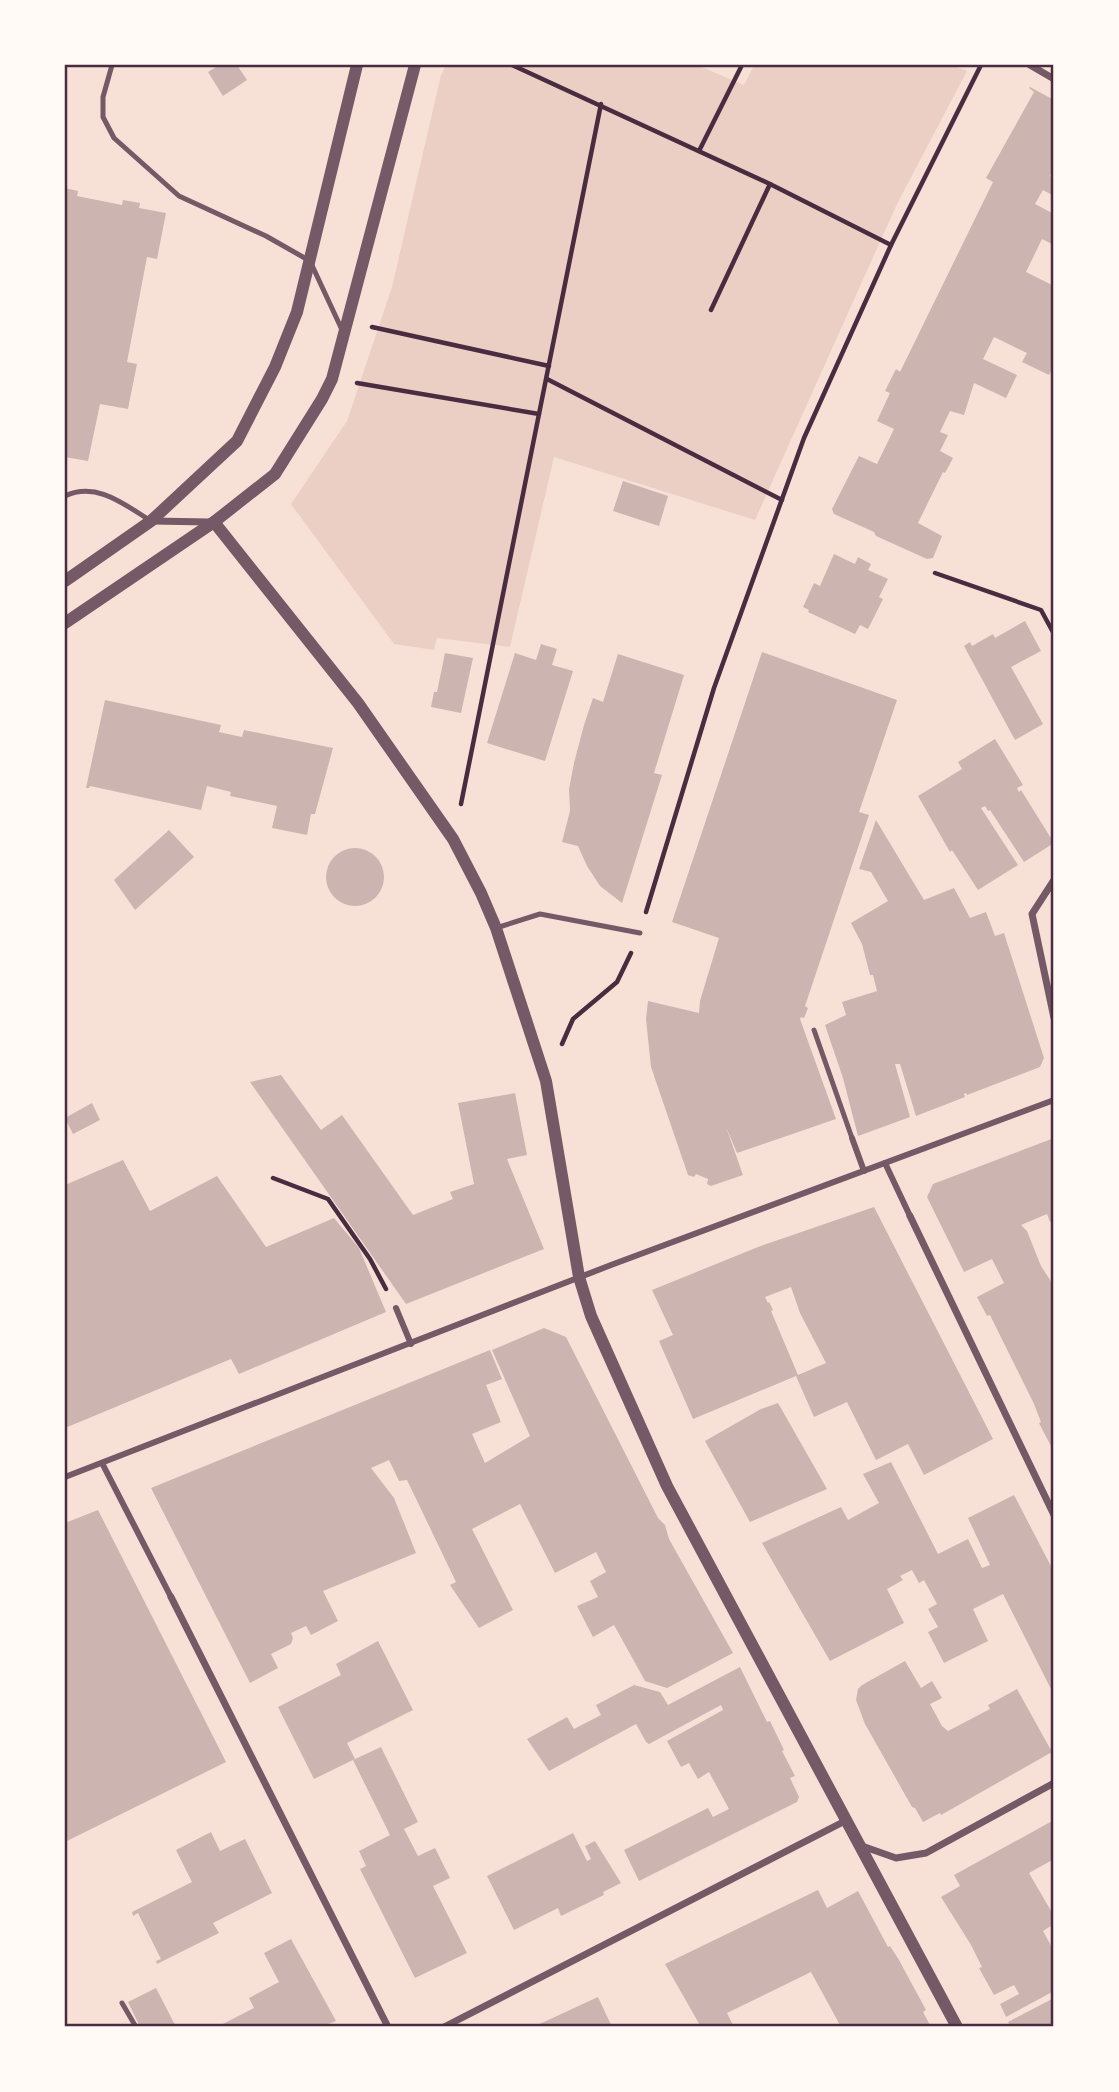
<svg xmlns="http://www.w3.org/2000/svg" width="1119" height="2092" font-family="Quicksand,sans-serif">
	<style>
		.green { fill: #ebcfc5 }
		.building { fill: #ccb4b1; fill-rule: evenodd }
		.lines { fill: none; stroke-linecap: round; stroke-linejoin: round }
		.path { stroke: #4a2c40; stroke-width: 4.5 }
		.service { stroke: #755966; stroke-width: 5 }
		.pedestrian { stroke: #755966; stroke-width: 6 }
		.minor { stroke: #755966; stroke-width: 7 }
		.tertiary { stroke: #755966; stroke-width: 12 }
		.neatline { fill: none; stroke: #4a2c40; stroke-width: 2.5 }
	</style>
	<rect width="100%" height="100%" fill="#f7e1d7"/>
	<polygon class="green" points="446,65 697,65 744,85 754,65 952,65 967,71 897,204 755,520 554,457 510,647 437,638 434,650 394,644 291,504 347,421 392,287 441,75"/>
	<g class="building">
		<polygon points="219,65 237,65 247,80 223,96 208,72"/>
		<polygon points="1030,87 1054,100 1054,169 1050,176 1054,179 1054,196 1043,190 1035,204 1054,214 1054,245 1042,239 1026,272 1054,286 1054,366 1049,375 1022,362 1027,353 994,337 983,359 1017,375 1006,398 974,383 964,415 950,411 940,432 948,435 940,451 953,458 945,473 943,472 918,523 942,536 933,558 927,559 876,536 874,532 834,514 832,509 859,456 877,464 894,429 877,421 890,393 885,391 896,369 900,372 993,182 986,178 1034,92 1029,88"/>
		<polygon points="65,188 78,191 77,196 122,205 123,200 140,203 139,208 166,213 157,259 147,257 127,362 137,364 128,409 100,404 88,461 65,457"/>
		<polygon points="623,481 668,496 659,526 613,511"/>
		<polygon points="834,554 855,564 858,557 871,564 868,570 888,579 879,597 883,599 868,629 860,625 855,634 808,612 809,610 803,607 814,583 820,586"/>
		<polygon points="1025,621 1041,651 1011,667 1043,724 1015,740 964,646 970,642 972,646 993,634 995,638"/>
		<polygon points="541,644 557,649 552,665 573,671 545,761 487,743 515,653 536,660"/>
		<polygon points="762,652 897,700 859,812 869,815 805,1006 808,1008 804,1018 801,1017 800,1019 836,1119 737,1153 726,1127 743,1175 711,1186 707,1184 708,1179 696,1174 694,1177 688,1175 651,1067 646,1019 648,1001 699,1013 700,1001 719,938 672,922"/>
		<polygon points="445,653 473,658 461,713 431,707 434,692 437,692"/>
		<polygon points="618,654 684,675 654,773 662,775 622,903 600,886 587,866 578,846 562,842 570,811 569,789 574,763 584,725 593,698 603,702"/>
		<polygon points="105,700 221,725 219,732 242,737 244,730 333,748 315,814 311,814 307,835 272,828 277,806 230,796 231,792 207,786 201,810 90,786 89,788 86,788"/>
		<polygon points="995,739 1023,785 1017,788 1019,792 1021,790 1054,843 1024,862 990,810 988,811 985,806 981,808 1018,865 978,890 952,850 950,852 918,796 962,769 958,762"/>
		<polygon points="876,820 924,900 954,888 970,918 986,912 995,936 1004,933 1044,1058 1040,1067 967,1095 966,1093 964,1094 965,1097 916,1116 900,1064 895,1064 910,1117 858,1136 843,1078 825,1025 846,1015 842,1002 877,991 873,975 870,975 862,944 851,923 888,901 871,872 859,869"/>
		<polygon points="169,830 194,857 135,910 114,880"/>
		<circle cx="355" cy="877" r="29"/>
		<polygon points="281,1075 321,1130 342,1115 413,1215 453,1199 450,1192 474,1184 458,1103 515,1093 527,1155 507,1159 544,1249 406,1304 250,1082"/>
		<polygon points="92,1103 100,1120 73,1134 65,1118"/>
		<polygon points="1054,1138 1054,1220 1050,1222 1047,1214 1021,1225 1027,1231 1041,1266 1054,1286 1054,1452 1039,1423 1041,1422 1034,1404 990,1315 987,1316 977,1297 1004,1283 992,1259 964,1272 927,1197 933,1184"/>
		<polygon points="123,1160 150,1211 217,1176 266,1247 334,1218 359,1248 386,1312 239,1374 231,1359 65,1428 65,1185"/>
		<path d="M 874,1207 L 993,1439 L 924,1475 L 908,1444 L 876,1460 L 847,1402 L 814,1417 L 796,1376 L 693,1419 L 659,1341 L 673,1335 L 652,1290 L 758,1247 ZM 791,1287 L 800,1313 L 826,1363 L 798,1375 L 771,1311 L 773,1310 L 769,1302 L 768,1303 L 765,1297 Z"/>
		<polygon points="544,1328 566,1337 658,1518 665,1525 669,1539 733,1653 667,1688 645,1681 614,1625 593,1637 577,1606 598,1597 590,1581 606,1572 596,1552 555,1573 520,1504 472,1529 513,1610 479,1628 450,1585 456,1582 407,1480 399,1481 389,1460 371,1468 394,1498 416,1553 323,1591 338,1621 311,1635 306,1626 291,1633 293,1638 291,1644 271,1654 278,1668 250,1683 151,1488 490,1350 502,1379 486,1385 501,1422 472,1434 485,1463 530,1436 492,1350"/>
		<polygon points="778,1403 827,1489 750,1522 705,1441 761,1409"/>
		<polygon points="891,1462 938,1554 968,1539 982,1568 990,1565 968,1518 1014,1495 1054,1572 1054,1695 1003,1594 973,1609 988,1641 944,1663 928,1632 938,1627 928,1609 937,1604 924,1580 919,1583 912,1570 900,1576 903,1580 887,1589 904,1623 830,1661 762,1543 841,1507 848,1520 879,1503 863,1474"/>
		<polygon points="98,1510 226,1762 65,1842 65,1523"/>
		<polygon points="378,1641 413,1710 347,1743 355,1759 314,1779 278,1707 341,1675 336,1664"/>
		<polygon points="905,1661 921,1688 932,1681 942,1698 930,1704 942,1726 948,1731 990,1709 988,1705 1017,1689 1052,1752 941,1815 940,1813 923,1822 915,1808 912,1807 865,1724 856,1700 858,1689 862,1685"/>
		<polygon points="740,1667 767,1722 770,1721 784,1750 782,1751 795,1776 790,1778 799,1797 797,1802 639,1881 624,1850 708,1808 713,1817 729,1809 709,1772 698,1779 689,1763 681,1767 667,1741 723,1710 721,1705 649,1744 646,1742 636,1724 549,1771 527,1739 567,1717 574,1729 601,1715 596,1705 634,1685 660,1692 668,1705"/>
		<polygon points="381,1747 418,1822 404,1829 418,1856 435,1848 450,1878 433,1886 467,1953 415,1978 360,1869 366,1866 359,1851 390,1835 353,1760"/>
		<polygon points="1054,1820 1054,1859 1029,1873 1054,1916 1054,1924 1043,1931 1054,1951 1054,1982 1051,1984 1054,1991 1006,2017 1000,2004 1019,1994 1014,1985 994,1995 979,1968 982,1967 971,1945 941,1897 960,1886 954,1875"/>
		<polygon points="211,1832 220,1851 245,1839 272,1893 213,1923 219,1933 157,1964 156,1961 161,1959 138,1913 133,1916 132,1912 192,1882 176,1850"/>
		<polygon points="573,1833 587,1861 591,1859 585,1846 595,1841 621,1883 603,1892 604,1895 561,1916 558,1908 514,1930 487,1876"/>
		<polygon points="818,1890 827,1908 858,1891 888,1947 890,1946 899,1960 926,2010 923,2012 931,2027 841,2027 811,1972 727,2013 734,2027 701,2027 665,1964"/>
		<polygon points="291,1939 336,2021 320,2027 217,2027 254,2008 249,1998 279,1982 264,1953"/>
		<polygon points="156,1988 176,2027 140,2027 128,2002"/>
		<polygon points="598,1997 612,2027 533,2027"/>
		<polygon points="1054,1998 1054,2027 1011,2027 1008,2022"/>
	</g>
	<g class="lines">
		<g class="path">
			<polyline points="512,65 770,184 891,245"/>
			<polyline points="699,151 742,65"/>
			<polyline points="711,310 770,184"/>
			<polyline points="372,327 549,366"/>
			<polyline points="547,379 782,500"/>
			<polyline points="357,383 539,414"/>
			<polyline points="935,573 1041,610 1054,634"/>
			<polyline points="461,804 601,104"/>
			<polyline points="646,912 714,688 804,438 891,245 981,65"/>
			<polyline points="562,1044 573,1019 617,982 631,953"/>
			<polyline points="273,1178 328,1199 370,1259 386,1289"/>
		</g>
		<g class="service">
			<polyline points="112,65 103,97 103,117 114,138 179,196 266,236 310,261 343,332"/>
			<path d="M 65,496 C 97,481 125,505 151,521"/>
			<polyline points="496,928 540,914 640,933"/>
			<polyline points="814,1030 852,1138"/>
			<polyline points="122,2003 136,2027"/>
		</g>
		<g class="pedestrian">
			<polyline points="852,1138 864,1171"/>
			<polyline points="885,1163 910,1216"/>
			<polyline points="396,1308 411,1344"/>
			<polyline points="102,1463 171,1597"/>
			<polyline points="65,1477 611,1265 1054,1100"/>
		</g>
		<g class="minor">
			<polyline points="1030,65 1054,79"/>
			<polyline points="151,521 209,522"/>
			<polyline points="1054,880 1032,914 1054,1018"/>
			<polyline points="910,1216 1054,1515"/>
			<polyline points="171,1597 388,2027"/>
			<polyline points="862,1846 896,1858 926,1853 1054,1783"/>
			<polyline points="444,2027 847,1820"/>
		</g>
		<g class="tertiary">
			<polyline points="214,522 358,703 453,839 481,893 496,928 546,1081 579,1277 591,1316 667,1486 957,2027"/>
			<polyline points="65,581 151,521 237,441 275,367 297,312 357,65"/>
			<polyline points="65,623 214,522 275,474 322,399 332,379 415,65"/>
		</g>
	</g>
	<rect width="1119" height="2092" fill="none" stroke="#fffaf5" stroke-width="133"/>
	<rect x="66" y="66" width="986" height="1959" class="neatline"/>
</svg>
